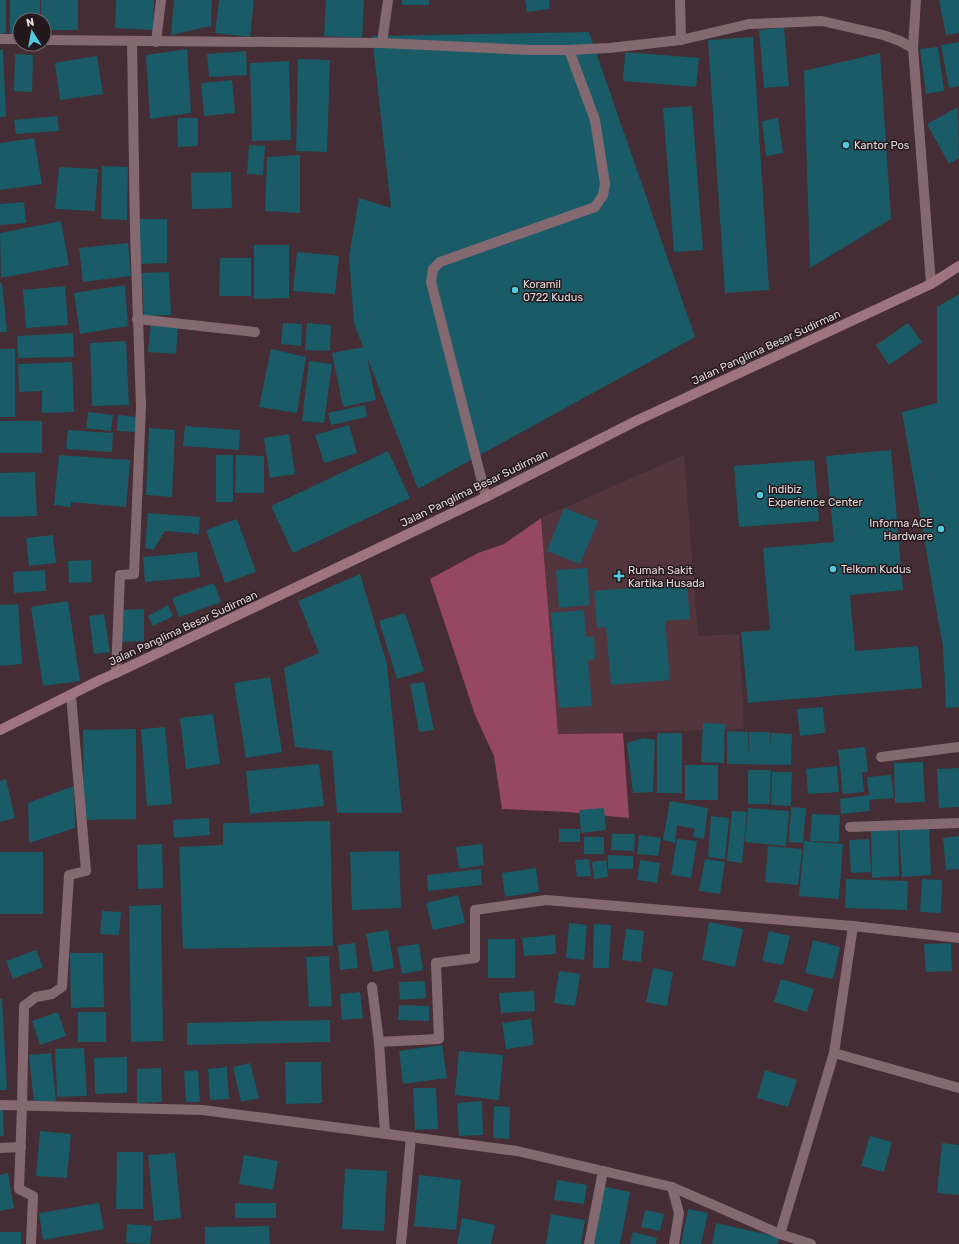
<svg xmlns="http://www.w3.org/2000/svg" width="959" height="1244" font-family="Rubik,sans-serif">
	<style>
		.built { fill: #53353e }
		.forest { fill: #964762 }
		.building { fill: #195b66 }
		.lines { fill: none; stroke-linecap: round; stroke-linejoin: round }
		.service { stroke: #846971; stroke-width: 10 }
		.minor { stroke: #846971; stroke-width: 10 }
		.secondary { stroke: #9f7481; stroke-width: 10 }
		.poi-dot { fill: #54cade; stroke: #23191c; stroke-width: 1.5 }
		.labels { text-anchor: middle; stroke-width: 3; stroke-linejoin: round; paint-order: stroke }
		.poi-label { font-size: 11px; fill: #e7d7db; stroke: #23191c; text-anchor: start }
		.street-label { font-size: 11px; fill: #e7d7db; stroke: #23191c }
	</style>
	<rect width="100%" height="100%" fill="#442d34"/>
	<polygon class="built" points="684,455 698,636 739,634 744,729 558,734 541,518"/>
	<polygon class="forest" points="541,518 558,734 623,733 629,818 568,812 502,809 494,756 475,715 430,579 478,553 504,544"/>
	<g class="building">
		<polygon points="0,0 6,0 6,33 0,34"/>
		<polygon points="10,0 40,0 40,20 20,20 20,35 10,35"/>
		<polygon points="41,0 78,0 78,30 44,30 44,20 41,20"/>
		<polygon points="116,0 154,0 153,30 115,28"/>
		<polygon points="174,0 212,0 211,26 171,35"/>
		<polygon points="219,0 254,0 250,37 215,33"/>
		<polygon points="326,0 364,0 362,38 324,36"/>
		<rect x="402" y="0" width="27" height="5"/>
		<polygon points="525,0 549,0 550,9 527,12"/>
		<polygon points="939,0 959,0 959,33 946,35"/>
		<polygon points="784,27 789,86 764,88 759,30"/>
		<polygon points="589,32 695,337 418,489 367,357 376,400 343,407 332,353 363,347 354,323 349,256 359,198 391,208 372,36"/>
		<polygon points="753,37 769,290 725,293 708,40"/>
		<polygon points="959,42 959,86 949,88 941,45"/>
		<polygon points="938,47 944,91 926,94 920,49"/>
		<polygon points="187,49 191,113 150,119 146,55"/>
		<polygon points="0,50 3,50 6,117 0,117"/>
		<polygon points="246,51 247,75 209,77 207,54"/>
		<polygon points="625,52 699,58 696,87 623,81"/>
		<polygon points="880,53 891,219 810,268 804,71"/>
		<polygon points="15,54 33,55 32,92 14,91"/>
		<polygon points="97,56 103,94 60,100 55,63"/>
		<polygon points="298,59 330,60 327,152 296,151"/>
		<polygon points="289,61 291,140 252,141 250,63"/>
		<polygon points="232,80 235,113 204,116 201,83"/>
		<polygon points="692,106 703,250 674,252 663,108"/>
		<polygon points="958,107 959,158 949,164 927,124"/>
		<polygon points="57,116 59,131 16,134 14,120"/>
		<polygon points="177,118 198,118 198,146 178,147"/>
		<polygon points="778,118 783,153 766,156 762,121"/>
		<polygon points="34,138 42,184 0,190 0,143"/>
		<polygon points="249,145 265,146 263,175 247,174"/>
		<polygon points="300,155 300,213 265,211 267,157"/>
		<polygon points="102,166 128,167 127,220 101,219"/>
		<polygon points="59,167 98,169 95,211 55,209"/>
		<polygon points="231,172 232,208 192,209 191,173"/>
		<polygon points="24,202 26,223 0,225 0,204"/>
		<polygon points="139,219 167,219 167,263 140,264"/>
		<polygon points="61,221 69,265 1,278 0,233"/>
		<polygon points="128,243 131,276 83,282 79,248"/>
		<polygon points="254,245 289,245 289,298 254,299"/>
		<polygon points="297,252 339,256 335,294 293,291"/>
		<polygon points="220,258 251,258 251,296 219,296"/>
		<polygon points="169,272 171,315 144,316 142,273"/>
		<polygon points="0,283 2,283 7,332 0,332"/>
		<polygon points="125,285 128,326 80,334 74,293"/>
		<polygon points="65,286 68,325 26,328 23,290"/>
		<polygon points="959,294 959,707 946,708 943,647 902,412 937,403 937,307"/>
		<polygon points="283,323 302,324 301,346 281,344"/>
		<polygon points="307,323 331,325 330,351 305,350"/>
		<polygon points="908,323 922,342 889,365 876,345"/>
		<polygon points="151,324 178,326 176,354 148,352"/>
		<polygon points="73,333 74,357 18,358 17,336"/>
		<polygon points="126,341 129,405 92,406 90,343"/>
		<rect x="0" y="349" width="15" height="68"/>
		<polygon points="271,349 306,357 297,413 259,407"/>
		<polygon points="309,361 332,364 324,423 302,421"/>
		<polygon points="72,362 74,412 42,413 42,391 19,392 18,364"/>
		<polygon points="365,405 367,417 331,425 328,413"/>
		<polygon points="88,412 113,415 111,431 86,428"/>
		<polygon points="118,415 138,417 137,432 117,431"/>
		<rect x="0" y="421" width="42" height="32"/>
		<polygon points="349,425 357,453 324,463 315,435"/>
		<polygon points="185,426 240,430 239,450 183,446"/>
		<polygon points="149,428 175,430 172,497 146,495"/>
		<polygon points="68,430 113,433 112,452 66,449"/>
		<polygon points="289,434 295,474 270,478 264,438"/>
		<polygon points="891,450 903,590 850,595 855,651 918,646 922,688 748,703 741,632 770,630 763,548 834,542 826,456"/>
		<polygon points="388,451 410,498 293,553 271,506"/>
		<polygon points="59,455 130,460 126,507 71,502 71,507 54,505"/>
		<rect x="216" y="455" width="17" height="47"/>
		<polygon points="236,455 264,456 264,493 235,493"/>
		<polygon points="814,460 819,521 739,527 734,466"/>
		<polygon points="35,472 37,516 0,517 0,473"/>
		<polygon points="564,508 598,521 580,564 547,551"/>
		<polygon points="148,513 200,517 199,534 165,531 153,550 145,548"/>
		<polygon points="237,519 256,572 225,583 206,530"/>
		<polygon points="53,535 56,563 29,566 26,538"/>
		<polygon points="197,552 200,577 145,582 143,557"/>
		<polygon points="91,560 92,582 69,583 68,561"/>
		<polygon points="587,568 590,605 559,608 556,570"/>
		<polygon points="45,570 46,591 14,593 13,572"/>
		<polygon points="360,574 387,664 402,813 337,813 332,751 295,747 284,668 319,653 298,601"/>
		<polygon points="214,583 221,602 179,617 172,598"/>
		<polygon points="687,583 690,619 665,621 670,680 611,685 606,627 597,628 594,591"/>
		<polygon points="68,601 80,681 43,686 31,607"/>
		<polygon points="18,604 22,664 0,666 0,605"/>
		<polygon points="168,605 173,616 153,626 148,616"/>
		<polygon points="144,609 144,641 122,642 121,610"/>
		<polygon points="584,610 586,637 594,636 595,659 588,660 592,706 559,708 551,613"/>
		<polygon points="405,613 424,671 397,679 379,621"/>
		<polygon points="104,614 110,652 94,654 89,616"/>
		<polygon points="270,677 282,752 246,758 234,683"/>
		<polygon points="424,682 434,730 419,732 410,684"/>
		<polygon points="823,707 825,733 800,736 797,709"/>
		<polygon points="213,714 220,764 186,769 180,718"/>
		<polygon points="703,723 725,724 724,763 701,762"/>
		<polygon points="165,727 172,804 147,806 141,729"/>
		<polygon points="136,729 136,819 84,820 83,730"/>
		<polygon points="727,731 748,732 748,758 749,732 770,732 770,747 771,733 792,734 791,765 727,764"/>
		<rect x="657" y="733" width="25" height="60"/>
		<polygon points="643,738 655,740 653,792 633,793 627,743"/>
		<polygon points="865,747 868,772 862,772 864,792 843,794 838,750"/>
		<polygon points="923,762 925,802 895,803 894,763"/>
		<polygon points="319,764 324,806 250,814 246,771"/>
		<rect x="685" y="765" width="33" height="35"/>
		<polygon points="837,766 839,792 808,794 806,769"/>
		<polygon points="959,768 959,807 939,808 937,769"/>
		<polygon points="748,770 771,770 770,804 748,804"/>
		<polygon points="772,772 792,772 791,806 771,805"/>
		<polygon points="891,775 894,798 869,800 870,811 841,814 840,799 869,795 867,777"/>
		<polygon points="6,779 15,818 0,822 0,781"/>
		<polygon points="74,786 75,828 29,843 28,803"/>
		<polygon points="670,801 708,808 704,839 693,837 695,829 677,825 675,843 663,840"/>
		<polygon points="791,807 806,808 803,843 789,842"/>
		<polygon points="604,808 606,830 581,833 579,810"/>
		<polygon points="748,808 789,811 786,846 745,842"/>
		<polygon points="732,811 747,812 742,863 727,861"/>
		<polygon points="812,814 840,815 839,842 810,841"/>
		<polygon points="711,816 729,818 725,859 708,857"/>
		<polygon points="209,818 210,835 174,838 173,820"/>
		<polygon points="330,821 333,946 183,949 179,847 223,845 223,823"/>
		<polygon points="929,826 931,875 902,877 899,828"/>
		<rect x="559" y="829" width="21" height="13"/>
		<polygon points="871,829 898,829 899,876 872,878"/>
		<polygon points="612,834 635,834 634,851 611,850"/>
		<polygon points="639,835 661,838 658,856 637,854"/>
		<polygon points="959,836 959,869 946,870 943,838"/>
		<rect x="584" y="837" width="20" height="17"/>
		<polygon points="677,839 697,841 691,878 671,875"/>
		<polygon points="869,839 871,872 851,873 849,840"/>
		<polygon points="804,841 843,844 839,899 799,896"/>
		<polygon points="162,844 163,888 138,889 137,845"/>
		<polygon points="482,844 484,865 459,869 456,847"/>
		<polygon points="768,846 802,849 798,885 765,882"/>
		<polygon points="399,851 401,908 352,910 350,852"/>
		<rect x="0" y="852" width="43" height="62"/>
		<polygon points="608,855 633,856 633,869 608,869"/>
		<polygon points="589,859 591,876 577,877 575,860"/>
		<polygon points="705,859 725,862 720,894 699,891"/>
		<polygon points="606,860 608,877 594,879 592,862"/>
		<polygon points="640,860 660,863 657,883 637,880"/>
		<polygon points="536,868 539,892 505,897 502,873"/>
		<polygon points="481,869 482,885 428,891 427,875"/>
		<polygon points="846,879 908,881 907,910 845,908"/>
		<polygon points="922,879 942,880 941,913 920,912"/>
		<polygon points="458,895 465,923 433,930 426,903"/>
		<polygon points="161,905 163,1041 131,1042 129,906"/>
		<polygon points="102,911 121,912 119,935 100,934"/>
		<polygon points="709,922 743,929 735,967 702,960"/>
		<polygon points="569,923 587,925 584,960 566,958"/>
		<polygon points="594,924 611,925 609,968 593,968"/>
		<polygon points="626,929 644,931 641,962 622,960"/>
		<polygon points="388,930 394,968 373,972 366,934"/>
		<polygon points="769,931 790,936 783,965 762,961"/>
		<polygon points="555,935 556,954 524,956 522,938"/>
		<rect x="488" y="939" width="27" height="39"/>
		<polygon points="813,940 840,947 833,979 805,973"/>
		<polygon points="355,943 358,968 340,970 338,945"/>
		<polygon points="951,943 952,971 926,972 924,944"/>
		<polygon points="419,944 423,970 402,974 397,947"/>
		<polygon points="36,950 43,967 13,979 6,961"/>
		<polygon points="70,953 103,953 104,1007 71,1008"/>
		<polygon points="329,956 332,1006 309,1007 306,957"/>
		<polygon points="653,968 673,972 667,1006 646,1002"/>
		<polygon points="559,971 580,974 575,1006 554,1003"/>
		<polygon points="781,979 814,989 807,1012 774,1002"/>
		<polygon points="425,981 426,998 400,1000 399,982"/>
		<polygon points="534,991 535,1011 501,1013 499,993"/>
		<polygon points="360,992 363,1018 342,1020 340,994"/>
		<polygon points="0,999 2,999 7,1090 0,1090"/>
		<polygon points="399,1005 429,1006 429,1021 398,1020"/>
		<polygon points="58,1012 66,1036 40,1045 32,1021"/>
		<rect x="78" y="1012" width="28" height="30"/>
		<polygon points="531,1019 534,1045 506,1049 502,1023"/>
		<polygon points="330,1020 330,1042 187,1045 187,1023"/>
		<polygon points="442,1045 447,1078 403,1084 399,1051"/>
		<polygon points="84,1048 87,1096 57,1097 55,1049"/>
		<polygon points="459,1051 503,1055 499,1100 455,1095"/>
		<polygon points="51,1053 56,1101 34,1103 29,1055"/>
		<polygon points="127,1057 127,1093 95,1094 94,1058"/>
		<polygon points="285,1062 321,1062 322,1103 286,1104"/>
		<polygon points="250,1063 259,1098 241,1102 233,1067"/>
		<polygon points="227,1067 229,1099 210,1100 208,1069"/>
		<polygon points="161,1068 162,1102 137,1103 137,1069"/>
		<polygon points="198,1070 200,1102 186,1102 184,1071"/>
		<polygon points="765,1070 797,1080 788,1107 757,1098"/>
		<polygon points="413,1088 436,1088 438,1129 415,1130"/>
		<polygon points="482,1101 483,1135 459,1136 457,1103"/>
		<polygon points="494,1106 510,1107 509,1139 493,1138"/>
		<polygon points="0,1109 3,1109 4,1136 0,1136"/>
		<polygon points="40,1131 71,1134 67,1178 36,1176"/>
		<polygon points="870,1136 892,1142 884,1172 861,1166"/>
		<polygon points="942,1143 959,1145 959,1195 937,1193"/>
		<polygon points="117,1152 143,1152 143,1209 116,1209"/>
		<polygon points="175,1153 181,1218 154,1221 148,1155"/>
		<polygon points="244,1155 278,1161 273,1190 239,1184"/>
		<polygon points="345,1169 387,1171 384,1231 342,1229"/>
		<polygon points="8,1173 14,1208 0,1211 0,1175"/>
		<polygon points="419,1175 461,1180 456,1230 414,1226"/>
		<polygon points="557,1180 587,1185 584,1204 554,1200"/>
		<polygon points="601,1186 630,1192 620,1244 590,1244"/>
		<polygon points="99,1203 104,1229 43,1240 39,1213"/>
		<rect x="235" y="1203" width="41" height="15"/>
		<polygon points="688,1209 708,1213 701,1244 681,1244"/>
		<polygon points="645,1210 664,1214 660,1231 641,1227"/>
		<polygon points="551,1214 585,1220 581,1244 546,1244"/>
		<polygon points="462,1218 495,1225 491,1244 457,1244"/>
		<polygon points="716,1223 779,1237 778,1244 712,1244"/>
		<polygon points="127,1224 152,1226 150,1244 126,1243"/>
		<polygon points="269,1226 270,1244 205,1244 205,1227"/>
		<rect x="0" y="1232" width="21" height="12"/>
		<polygon points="633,1232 657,1238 656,1244 630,1244"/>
	</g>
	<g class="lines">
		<polyline class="service" points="486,497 431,282 433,269 440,262 595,207 603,195 605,184 595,120 569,50"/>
		<g class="minor">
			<polyline points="680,0 681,40"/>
			<polyline points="0,39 20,39"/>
			<polyline points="44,40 382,43 531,50 569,50 609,48 681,40 749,24 822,21 883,35 900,41 913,48 931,284"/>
			<polyline points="156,42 161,0"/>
			<polyline points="382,43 388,0"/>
			<polyline points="913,48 916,0"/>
			<polyline points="137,319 255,332"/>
			<polyline points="116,673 120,575 134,574 141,406 135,231 132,41"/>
			<polyline points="881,757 959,747"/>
			<polyline points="850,827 959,823"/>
			<polyline points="853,926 959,938"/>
			<polyline points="372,987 379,1042"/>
			<polyline points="834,1053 959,1088"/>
			<polyline points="0,1105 203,1110 517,1151 672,1187 780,1234 811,1244"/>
			<polyline points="385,1134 379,1042 439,1039 436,963 475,958 475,910 546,900 853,926 834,1053 780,1234"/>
			<polyline points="0,1148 21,1147"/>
			<polyline points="672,1187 679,1213 674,1244"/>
			<polyline points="31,1244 33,1196 19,1189 22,1106 24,1006 36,997 52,994 62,987 69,875 86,871 71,695"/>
			<polyline points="401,1244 411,1137"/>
			<polyline points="589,1244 603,1171"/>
		</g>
		<polyline class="secondary" points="0,730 100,680 116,673 486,497 638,420 931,284 959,266"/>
	</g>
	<g class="poi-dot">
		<circle cx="846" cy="145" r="4"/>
		<circle cx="515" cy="290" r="4"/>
		<circle cx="760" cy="495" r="4"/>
		<circle cx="941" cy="529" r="4"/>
		<circle cx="833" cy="569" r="4"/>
		<path d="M617 570h4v4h4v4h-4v4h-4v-4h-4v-4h4z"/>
	</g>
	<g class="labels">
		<g class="poi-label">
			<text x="854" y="149">Kantor Pos</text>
			<text x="523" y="288">Koramil<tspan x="523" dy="13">0722 Kudus</tspan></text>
			<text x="768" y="493">Indibiz<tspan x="768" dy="13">Experience Center</tspan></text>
			<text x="933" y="527" text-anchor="end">Informa ACE<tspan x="933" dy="13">Hardware</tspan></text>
			<text x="841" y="573">Telkom Kudus</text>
			<text x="628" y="574">Rumah Sakit<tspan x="628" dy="13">Kartika Husada</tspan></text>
		</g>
		<g class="street-label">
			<text transform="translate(766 347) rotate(-25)" y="4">Jalan Panglima Besar Sudirman</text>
			<text transform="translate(474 488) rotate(-26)" y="4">Jalan Panglima Besar Sudirman</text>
			<text transform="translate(183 628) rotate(-25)" y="4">Jalan Panglima Besar Sudirman</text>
		</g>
	</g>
	<g transform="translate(32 32) rotate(349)"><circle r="19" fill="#23191c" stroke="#716568"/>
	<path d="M0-3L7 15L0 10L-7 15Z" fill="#54cade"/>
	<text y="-6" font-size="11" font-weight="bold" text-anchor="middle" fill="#e7d7db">N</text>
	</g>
</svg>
